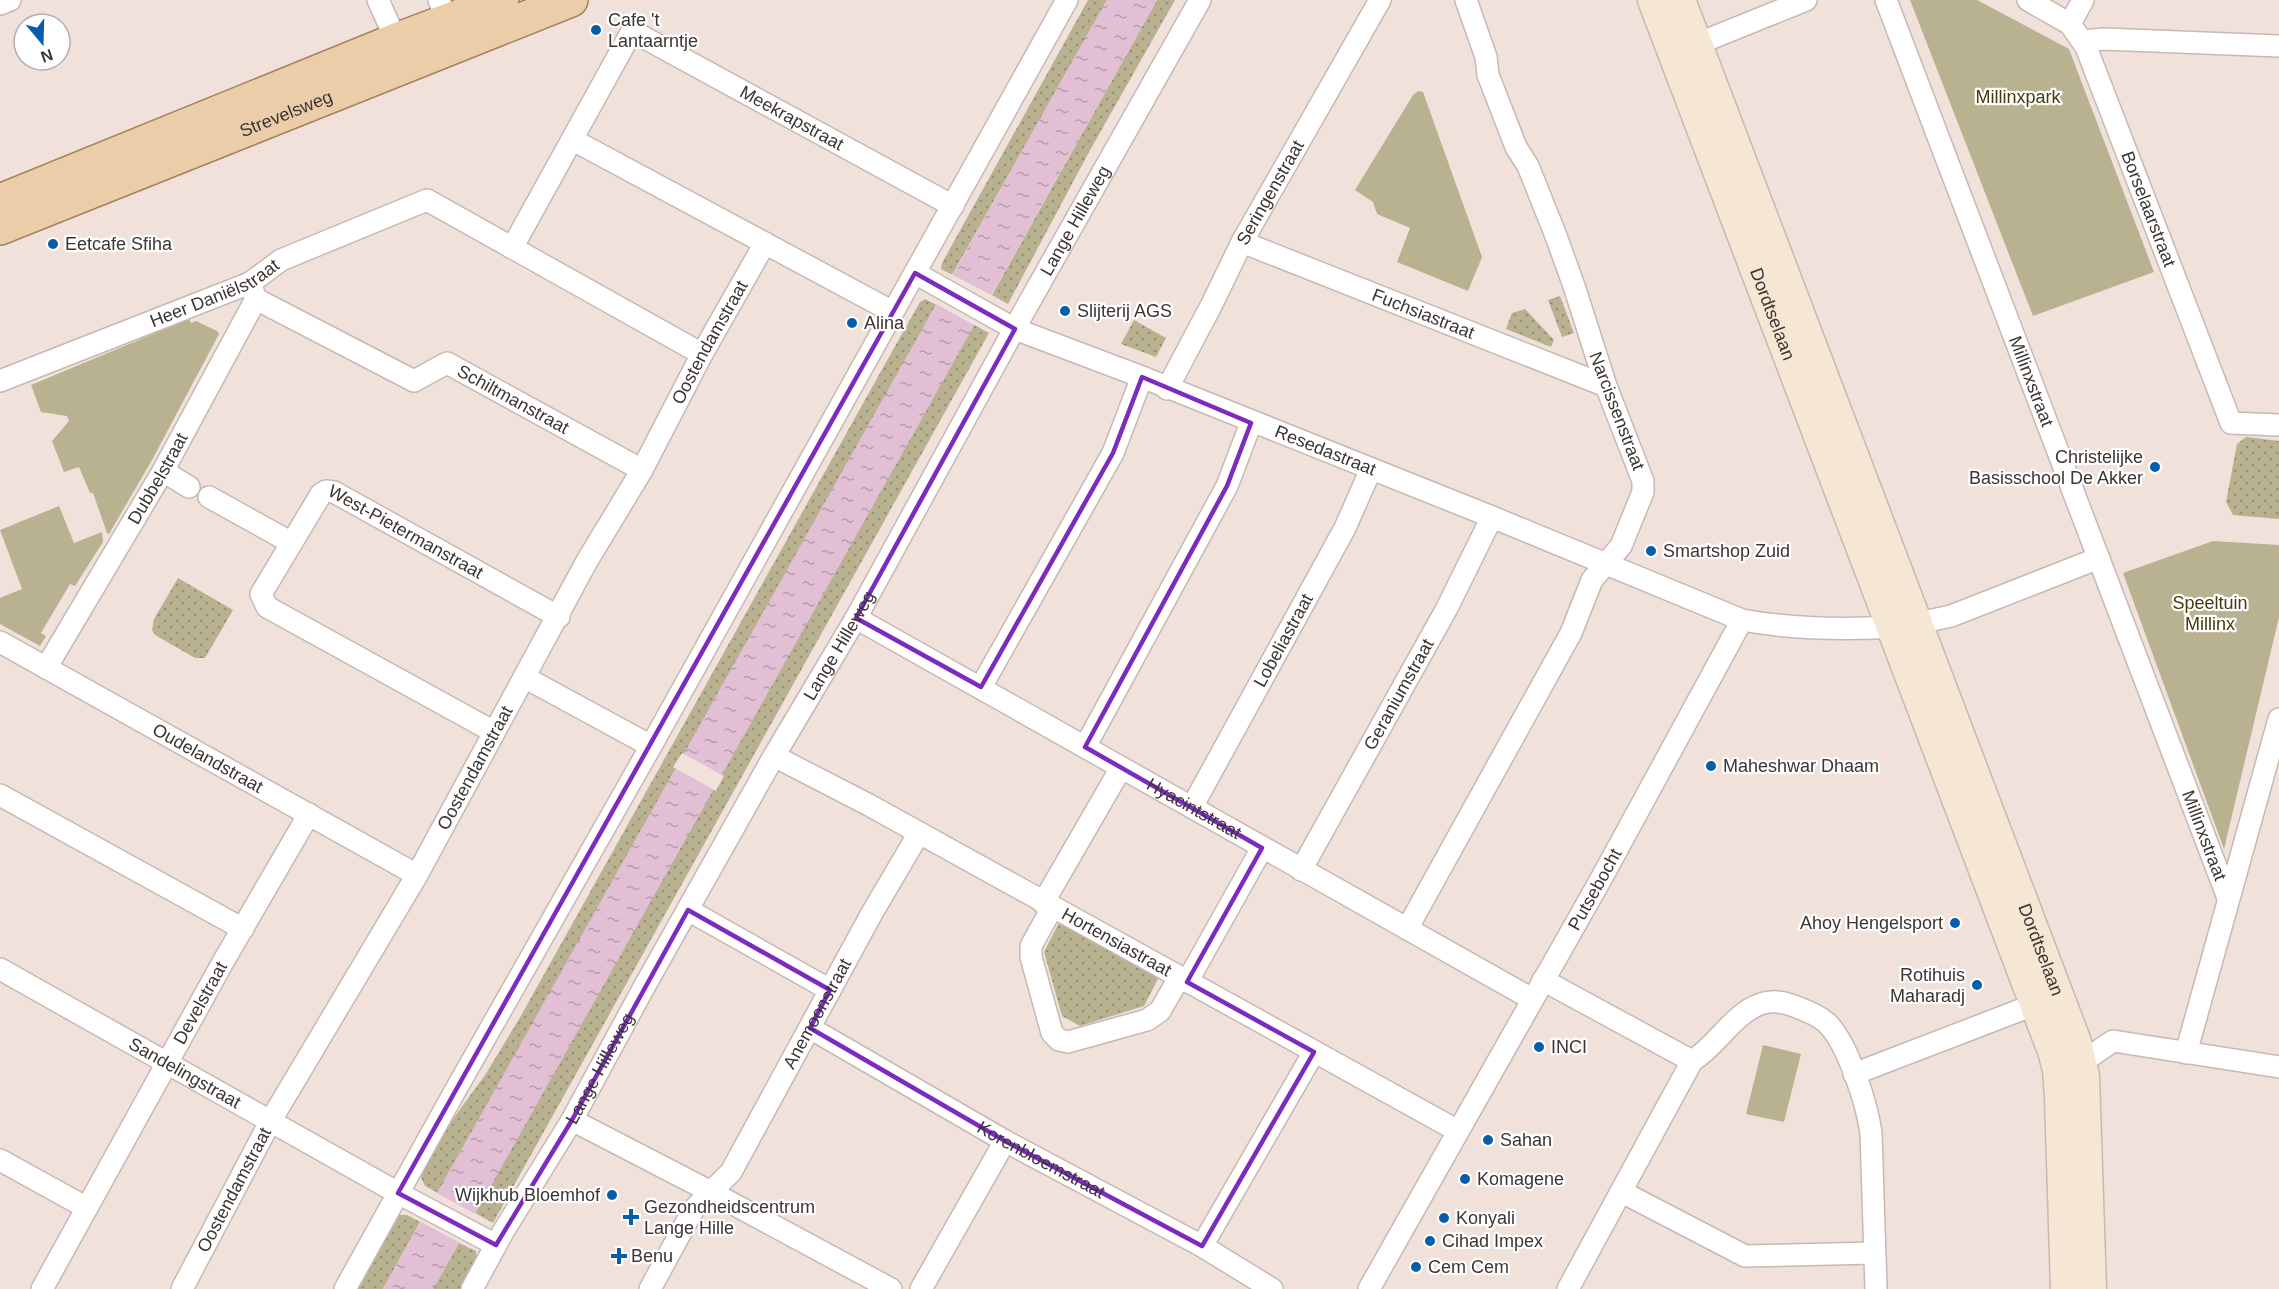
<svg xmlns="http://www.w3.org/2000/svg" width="2279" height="1289" font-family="Helvetica,sans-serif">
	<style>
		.grass { fill: url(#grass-dots) }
		.park { fill: #b8b290 }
		.water { fill: url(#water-ripples) }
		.pier { fill: #f1e1db }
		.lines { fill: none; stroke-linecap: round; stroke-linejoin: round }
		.minor-casing { stroke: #c8b8b3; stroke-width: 24 }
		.secondary-casing { stroke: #c8b8b3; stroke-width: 33 }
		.primary-casing { stroke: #a6825a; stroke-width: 36 }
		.minor { stroke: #fff; stroke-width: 21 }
		.secondary { stroke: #f6e6d4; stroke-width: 30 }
		.primary { stroke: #eccda9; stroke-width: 33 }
		.marked { fill: none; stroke: #7b2cbf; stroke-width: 4.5; stroke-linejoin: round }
		.poi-dot { fill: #085dab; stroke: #fff; stroke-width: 2 }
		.labels { text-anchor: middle; stroke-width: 4.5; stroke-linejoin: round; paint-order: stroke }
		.poi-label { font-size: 18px; fill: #3b3533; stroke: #fff; text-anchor: start }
		.park-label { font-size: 18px; fill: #433b0e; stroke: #fff }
		.street-label { font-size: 18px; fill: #3b3533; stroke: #fff }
	</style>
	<defs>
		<pattern id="grass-dots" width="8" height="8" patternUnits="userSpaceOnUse" patternTransform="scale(1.5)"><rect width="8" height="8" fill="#b8b290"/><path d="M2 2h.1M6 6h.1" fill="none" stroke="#979276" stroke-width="1.8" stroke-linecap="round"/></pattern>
		<pattern id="water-ripples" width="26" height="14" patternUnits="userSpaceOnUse" patternTransform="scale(1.5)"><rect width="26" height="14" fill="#e2bfd4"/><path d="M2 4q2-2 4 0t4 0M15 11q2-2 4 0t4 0" fill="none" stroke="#b89cad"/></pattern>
	</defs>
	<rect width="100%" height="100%" fill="#f1e1db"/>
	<g class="grass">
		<polygon points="1088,0 1107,0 952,275 941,269 942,263"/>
		<polygon points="1157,0 1175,0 1089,152 1008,304 992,295"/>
		<polygon points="1560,296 1574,333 1562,337 1548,300"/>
		<polygon points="925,299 937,305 438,1193 425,1186 418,1171 444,1122 453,1119 485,1075 518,1021 894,348 920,302"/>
		<polygon points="1525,309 1554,340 1551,347 1506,329 1512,313"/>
		<polygon points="1134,320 1166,338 1156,357 1121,344"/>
		<polygon points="973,324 989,333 493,1223 475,1213"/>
		<polygon points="2246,437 2279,441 2279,519 2233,515 2226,502 2237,444"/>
		<polygon points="178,578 233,610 205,658 195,658 155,635 152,630 154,619"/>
		<polygon points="1059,923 1159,977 1144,1006 1080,1026 1062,1016 1044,952"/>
		<polygon points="393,1215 407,1215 420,1222 383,1289 349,1289"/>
		<polygon points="459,1243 476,1251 478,1268 466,1289 433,1289"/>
	</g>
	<g class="park">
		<polygon points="1910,0 1977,0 2069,49 2154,272 2033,316"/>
		<polygon points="1418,91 1423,92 1482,257 1468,291 1397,262 1410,228 1377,214 1373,202 1355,190 1413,95"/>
		<polygon points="189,319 191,323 196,321 217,331 219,334 152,460 109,534 107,533 93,493 90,493 79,467 64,472 52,441 69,421 67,416 41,412 31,385"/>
		<polygon points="59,506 74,543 102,532 103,542 75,586 70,584 41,633 46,636 40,646 0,624 0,598 22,589 0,530"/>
		<polygon points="2213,541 2279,545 2279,617 2224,849 2123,573"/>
		<polygon points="1763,1045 1801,1054 1784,1122 1746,1114"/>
	</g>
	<polygon class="water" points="1107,0 1157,0 433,1289 383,1289"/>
	<g class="pier">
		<polygon points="949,273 995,297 976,326 934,303"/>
		<polygon points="682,753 724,776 716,791 673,767"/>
		<polygon points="435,1192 477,1215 462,1244 417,1220"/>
	</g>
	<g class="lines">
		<defs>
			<g id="minor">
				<polyline points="378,0 396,40"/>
				<polyline points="439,0 447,21"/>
				<path id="s1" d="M 1886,0 L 2228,898"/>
				<path id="s2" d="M 2028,0 L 2070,24 L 2086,47 L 2231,423 L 2279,425"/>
				<polyline points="0,4 10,0"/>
				<polyline points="2070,24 2083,0"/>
				<polyline points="2083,41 2104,39 2279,46"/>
				<polyline points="1697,44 1806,0"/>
				<polyline points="573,140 893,312"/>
				<path id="s3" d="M 1242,242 L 1606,386"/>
				<path id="s4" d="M 512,248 L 632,31 L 953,206"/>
				<path id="s5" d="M 915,273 L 1015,329 L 1142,377 L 1492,517 L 1742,620"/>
				<path id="s6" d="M 256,299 L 414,381 L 447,363 L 642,470"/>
				<path id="s7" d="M 0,381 L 250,283 L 281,260 L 427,200 L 702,354"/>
				<path id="s8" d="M 1167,389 L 1211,306 L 1242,242 L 1380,0"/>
				<polyline points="163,471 189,487"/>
				<polyline points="209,497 290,542"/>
				<path id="s9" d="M 856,618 L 1532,999"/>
				<polyline points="1918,623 1951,616 2099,558"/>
				<path id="s10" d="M 0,642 L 417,875"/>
				<path id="s11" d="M 46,668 L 163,471 L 256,299 L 250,283"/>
				<polyline points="524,677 651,746"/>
				<polyline points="981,687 1113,453 1142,377"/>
				<path id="s12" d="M 494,732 L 267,607 L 261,594 L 321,494 L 326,491 L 334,492 L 559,617"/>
				<polyline points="1085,747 1227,486 1251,423"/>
				<path id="s13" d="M 774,756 L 869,805 L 1458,1131"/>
				<polyline points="0,795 243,929"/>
				<path id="s14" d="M 1192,807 L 1345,528 L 1371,469"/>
				<path id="s15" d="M 1301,870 L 1447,608 L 1492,517"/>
				<polyline points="1043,903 1121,768"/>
				<polyline points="1052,908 1031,946 1031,957 1052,1033 1059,1040 1068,1042 1147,1020 1160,1011 1179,978"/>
				<polyline points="688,910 830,990"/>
				<polyline points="1407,929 1571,633 1592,580 1621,546 1643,492 1643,481 1606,386 1574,286 1556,236 1528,166 1516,147 1488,75 1486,57 1466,0"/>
				<path id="s16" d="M 0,969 L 398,1193 L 496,1245"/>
				<polyline points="1543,980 1692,1061"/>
				<polyline points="1187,982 1262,848"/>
				<path id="s17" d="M 810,1028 L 1005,1141 L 1202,1246 L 1272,1289"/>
				<polyline points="2186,1053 2279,719"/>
				<path d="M 1692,1061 C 1715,1047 1727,1023 1750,1009 C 1765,1000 1778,1000 1794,1006 C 1805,1010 1818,1015 1827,1023 C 1848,1044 1867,1104 1871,1133 L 1876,1289"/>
				<polyline points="2082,1062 2113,1041 2279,1067"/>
				<polyline points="1854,1074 2036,1004"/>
				<polyline points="572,1120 711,1192 891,1289"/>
				<polyline points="0,1160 87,1208"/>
				<polyline points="1622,1192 1745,1256 1874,1253"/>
				<polyline points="1202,1246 1314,1052"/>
				<path id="s18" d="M 42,1289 L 223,962 L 309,814"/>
				<path id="s19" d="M 182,1289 L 271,1120 L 417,875 L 587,561 L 642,470 L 702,354 L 765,243"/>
				<polyline points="345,1289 455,1091 651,746 1067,0"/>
				<path id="s20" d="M 472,1289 L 503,1232 L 572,1120 L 643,989 L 774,756 L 856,618 L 1022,315 L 1200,0"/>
				<path id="s21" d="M 650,1289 L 693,1210 L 731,1172 L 872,913 L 919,833"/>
				<polyline points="921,1289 1005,1141"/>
				<path id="s22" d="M 1369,1289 L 1601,879 L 1742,620 C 1791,629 1843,630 1893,627"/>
				<polyline points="1568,1289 1692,1061"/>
			</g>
			<g id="secondary">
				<path id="s23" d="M 1653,0 L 2053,1051 L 2058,1070 L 2060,1097 L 2066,1289"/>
				<path id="s24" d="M 1680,0 L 2076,1042 L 2084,1076 L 2091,1289"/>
			</g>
			<g id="primary">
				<polyline points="0,201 396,40 502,0"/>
				<path id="s25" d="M 0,228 L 571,0"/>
			</g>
		</defs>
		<use href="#minor" class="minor-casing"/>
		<use href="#secondary" class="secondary-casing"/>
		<use href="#primary" class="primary-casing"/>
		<use href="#minor" class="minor"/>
		<use href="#secondary" class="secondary"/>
		<use href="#primary" class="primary"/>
	</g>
	<path class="marked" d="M 915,273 L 1015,329 L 856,618 L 981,687 L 1113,453 L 1142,377 L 1251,423 L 1227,486 L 1085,747 L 1262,848 L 1187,982 L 1314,1052 L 1202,1246 L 1005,1141 L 810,1028 L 830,990 L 688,910 L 572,1120 L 496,1245 L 398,1193 Z"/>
	<g class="poi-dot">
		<circle cx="596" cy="30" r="6"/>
		<circle cx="53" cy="244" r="6"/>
		<circle cx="1065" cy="311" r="6"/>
		<circle cx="852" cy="323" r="6"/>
		<circle cx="2155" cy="467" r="6"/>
		<circle cx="1651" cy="551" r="6"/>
		<circle cx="1711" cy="766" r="6"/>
		<circle cx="1955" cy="923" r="6"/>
		<circle cx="1977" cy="985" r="6"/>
		<circle cx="1539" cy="1047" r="6"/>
		<circle cx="1488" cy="1140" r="6"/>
		<circle cx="1465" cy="1179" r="6"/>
		<circle cx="612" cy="1195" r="6"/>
		<path d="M628 1208h6v6h6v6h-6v6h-6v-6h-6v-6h6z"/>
		<circle cx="1444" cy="1218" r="6"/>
		<circle cx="1430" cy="1241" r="6"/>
		<path d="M616 1247h6v6h6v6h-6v6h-6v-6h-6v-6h6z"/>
		<circle cx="1416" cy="1267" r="6"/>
	</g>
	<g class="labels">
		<g class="poi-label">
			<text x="608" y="26">Cafe 't<tspan x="608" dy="21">Lantaarntje</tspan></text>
			<text x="65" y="250">Eetcafe Sfiha</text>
			<text x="1077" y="317">Slijterij AGS</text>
			<text x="864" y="329">Alina</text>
			<text x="2143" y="463" text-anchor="end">Christelijke<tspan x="2143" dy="21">Basisschool De Akker</tspan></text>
			<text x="1663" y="557">Smartshop Zuid</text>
			<text x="1723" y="772">Maheshwar Dhaam</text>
			<text x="1943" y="929" text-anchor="end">Ahoy Hengelsport</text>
			<text x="1965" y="981" text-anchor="end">Rotihuis<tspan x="1965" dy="21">Maharadj</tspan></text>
			<text x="1551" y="1053">INCI</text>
			<text x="1500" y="1146">Sahan</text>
			<text x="1477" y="1185">Komagene</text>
			<text x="600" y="1201" text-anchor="end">Wijkhub Bloemhof</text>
			<text x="644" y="1213">Gezondheidscentrum<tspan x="644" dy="21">Lange Hille</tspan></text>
			<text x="1456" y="1224">Konyali</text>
			<text x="1442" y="1247">Cihad Impex</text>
			<text x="631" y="1262">Benu</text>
			<text x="1428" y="1273">Cem Cem</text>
		</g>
		<g class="park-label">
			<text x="2018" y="103">Millinxpark</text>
			<text x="2210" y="609">Speeltuin<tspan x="2210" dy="21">Millinx</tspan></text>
		</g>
		<g class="street-label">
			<text dy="6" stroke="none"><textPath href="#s25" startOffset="308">Strevelsweg</textPath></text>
			<text dy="6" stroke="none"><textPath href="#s4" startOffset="430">Meekrapstraat</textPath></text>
			<text dy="6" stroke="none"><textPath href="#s8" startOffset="222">Seringenstraat</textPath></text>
			<text dy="6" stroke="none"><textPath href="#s2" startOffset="250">Borselaarstraat</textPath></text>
			<text dy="6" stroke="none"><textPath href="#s20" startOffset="1227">Lange Hilleweg</textPath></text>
			<text dy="6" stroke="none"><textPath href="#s7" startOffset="232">Heer Daniëlstraat</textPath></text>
			<text dy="6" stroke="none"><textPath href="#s3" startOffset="195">Fuchsiastraat</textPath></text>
			<text dy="6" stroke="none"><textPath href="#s23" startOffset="336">Dordtselaan</textPath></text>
			<text dy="6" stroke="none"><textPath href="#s19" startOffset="1084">Oostendamstraat</textPath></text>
			<text dy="6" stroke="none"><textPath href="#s1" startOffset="408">Millinxstraat</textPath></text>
			<text dy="6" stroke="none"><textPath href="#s6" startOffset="291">Schiltmanstraat</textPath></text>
			<text transform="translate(1617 411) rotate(69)" y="6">Narcissenstraat</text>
			<text dy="6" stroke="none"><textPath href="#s5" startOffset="448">Resedastraat</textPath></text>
			<text dy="6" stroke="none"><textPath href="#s11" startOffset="220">Dubbelstraat</textPath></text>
			<text dy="6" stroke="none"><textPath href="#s12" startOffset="486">West-Pietermanstraat</textPath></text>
			<text dy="6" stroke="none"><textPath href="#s14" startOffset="190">Lobeliastraat</textPath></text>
			<text dy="6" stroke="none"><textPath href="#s20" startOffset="741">Lange Hilleweg</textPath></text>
			<text dy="6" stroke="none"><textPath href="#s15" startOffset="201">Geraniumstraat</textPath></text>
			<text dy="6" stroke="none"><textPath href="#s10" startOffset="238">Oudelandstraat</textPath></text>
			<text dy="6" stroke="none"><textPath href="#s19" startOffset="598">Oostendamstraat</textPath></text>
			<text dy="6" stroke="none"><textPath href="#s9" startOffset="388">Hyacintstraat</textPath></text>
			<text dy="6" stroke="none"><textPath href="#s1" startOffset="894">Millinxstraat</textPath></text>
			<text dy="6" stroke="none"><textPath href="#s22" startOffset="459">Putsebocht</textPath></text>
			<text dy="6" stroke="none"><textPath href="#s13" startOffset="390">Hortensiastraat</textPath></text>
			<text dy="6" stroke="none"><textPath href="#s24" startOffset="1016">Dordtselaan</textPath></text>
			<text dy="6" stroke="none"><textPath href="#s18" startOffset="327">Develstraat</textPath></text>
			<text dy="6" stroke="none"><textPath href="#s21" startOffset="324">Anemoonstraat</textPath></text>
			<text dy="6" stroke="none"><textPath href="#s20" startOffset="255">Lange Hilleweg</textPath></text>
			<text dy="6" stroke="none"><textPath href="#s16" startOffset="212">Sandelingstraat</textPath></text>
			<text dy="6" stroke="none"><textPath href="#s17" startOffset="266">Korenbloemstraat</textPath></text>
			<text dy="6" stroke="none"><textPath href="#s19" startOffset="112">Oostendamstraat</textPath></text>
		</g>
	</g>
	<g transform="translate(42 42) rotate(161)"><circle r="28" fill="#ffffff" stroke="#b1aead" stroke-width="1.5"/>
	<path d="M0-4.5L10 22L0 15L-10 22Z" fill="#085dab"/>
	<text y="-9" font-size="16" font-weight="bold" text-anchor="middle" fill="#3b3533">N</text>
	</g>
</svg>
